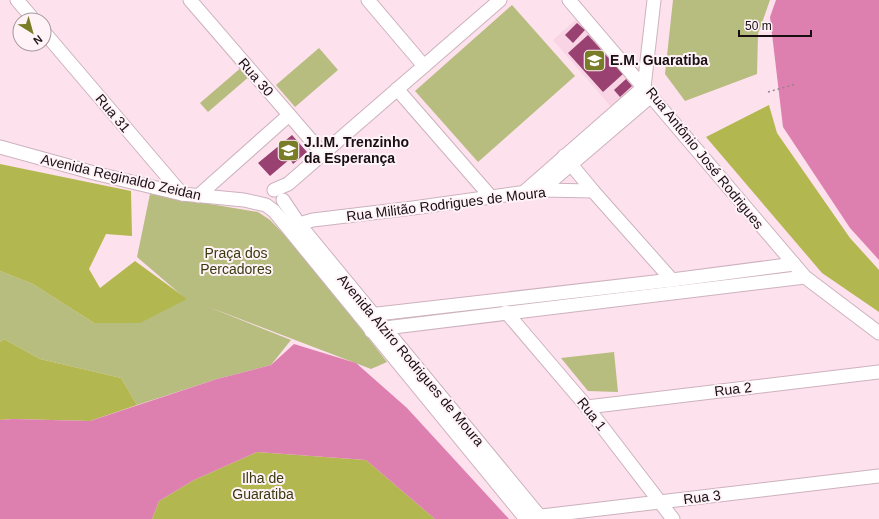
<svg xmlns="http://www.w3.org/2000/svg" width="879" height="519" font-family="Arial,sans-serif">
	<style>
		.built { fill: #f8d4e4 }
		.green { fill: #b7bc7f }
		.forest { fill: #b2b84f }
		.water { fill: #de80af }
		.building { fill: #994170 }
		.lines { fill: none; stroke-linecap: round; stroke-linejoin: round }
		.minor-casing { stroke: #cdb2be; stroke-width: 15 }
		.path { stroke: #97838c; stroke-width: 1.5; stroke-dasharray: 2 3; stroke-linecap: butt }
		.minor { stroke: #fff; stroke-width: 13 }
		.labels { text-anchor: middle; stroke-width: 4; stroke-linejoin: round; paint-order: stroke }
		.poi-label { font-size: 14px; font-weight: bold; fill: #180f13; stroke: #fff3f8; text-anchor: start }
		.street-label { font-size: 14px; fill: #180f13; stroke: #fff3f8 }
		.park-label { font-size: 14px; fill: #383b0e; stroke: #fff3f8 }
	</style>
	<rect width="100%" height="100%" fill="#fde1ed"/>
	<polygon class="built" points="579,17 640,87 614,110 553,40"/>
	<g class="green">
		<polygon points="673,0 770,0 758,34 757,74 685,101 665,74"/>
		<polygon points="512,5 575,76 478,162 415,91"/>
		<polygon points="319,48 338,70 295,107 276,85"/>
		<polygon points="243,66 251,75 208,112 200,103"/>
		<polygon points="150,194 258,212 270,220 302,253 387,362 371,369 206,306 291,340 271,365 217,379 137,405 121,378 40,359 4,339 0,342 0,271 33,284 94,323 186,299 137,257"/>
		<polygon points="614,352 618,392 588,391 561,358"/>
	</g>
	<g class="forest">
		<polygon points="769,105 777,133 850,238 879,270 879,312 822,273 706,137"/>
		<polygon points="0,164 131,191 132,236 106,234 89,269 100,288 135,261 187,299 140,323 94,323 33,284 0,271"/>
		<polygon points="4,339 40,359 121,378 137,405 90,421 13,419 0,420 0,342"/>
		<polygon points="257,452 366,460 435,519 152,519 159,501 194,480"/>
	</g>
	<g class="water">
		<polygon points="776,0 879,0 879,260 850,228 783,127 770,17"/>
		<polygon points="294,344 356,363 407,408 509,519 435,519 366,460 257,452 194,480 159,501 152,519 0,519 0,420 13,419 90,421 217,379 271,365"/>
	</g>
	<g class="building">
		<polygon points="577,23 585,30 573,43 565,35"/>
		<polygon points="588,35 623,74 603,92 568,53"/>
		<polygon points="626,79 632,86 620,97 614,90"/>
		<polygon points="292,135 307,152 293,164 290,159 270,176 258,163"/>
	</g>
	<g class="lines">
		<defs>
			<g id="minor">
				<polyline points="17,0 34,20"/>
				<polyline points="190,0 323,154"/>
				<polyline points="368,0 424,66"/>
				<polyline points="569,0 805,277 879,333"/>
				<polyline points="44,32 182,194"/>
				<polyline points="644,87 654,0"/>
				<polyline points="397,89 491,197"/>
				<polyline points="0,147 94,173 182,194 244,200 266,205 274,211 526,519"/>
				<polyline points="564,156 593,191 672,280"/>
				<polyline points="274,190 288,184 500,0"/>
				<polyline points="541,190 651,96"/>
				<polyline points="523,193 644,87"/>
				<polyline points="198,196 289,115"/>
				<polyline points="283,200 299,224 542,519"/>
				<polyline points="299,224 313,220 413,208 541,190 593,191"/>
				<polyline points="506,312 587,407 673,519"/>
				<polyline points="360,316 672,280 794,264"/>
				<polyline points="371,331 385,328 805,277"/>
				<polyline points="587,407 879,372"/>
				<polyline points="533,517 879,476"/>
			</g>
		</defs>
		<use href="#minor" class="minor-casing"/>
		<polyline class="path" points="768,92 796,84"/>
		<use href="#minor" class="minor"/>
	</g>
	<defs>
		<symbol id="school-square" viewBox="-11 -11 22 22"><rect x="-9" y="-9" width="18" height="18" rx="4" fill="#797d27" stroke="#fff3f8"/><path d="M0-5L7-2L0 1L-7-2ZM-4 1L0 2.5L4 1V4Q0 6-4 4Z" fill="#fff"/></symbol>
	</defs>
	<g fill-rule="evenodd">
		<use href="#school-square" x="582" y="48" width="25" height="25"/>
		<use href="#school-square" x="276" y="138" width="25" height="25"/>
	</g>
	<g class="labels">
		<g class="poi-label">
			<text x="610" y="65">E.M. Guaratiba</text>
			<text x="304" y="147">J.I.M. Trenzinho<tspan x="304" dy="16">da Esperança</tspan></text>
		</g>
		<g class="street-label">
			<text transform="translate(256 77) rotate(49)" y="5">Rua 30</text>
			<text transform="translate(113 113) rotate(50)" y="5">Rua 31</text>
			<text transform="translate(705 158) rotate(51)" y="5">Rua Antônio José Rodrigues</text>
			<text transform="translate(121 177) rotate(13)" y="5">Avenida Reginaldo Zeidan</text>
			<text transform="translate(446 204) rotate(-7)" y="5">Rua Militão Rodrigues de Moura</text>
			<text transform="translate(411 360) rotate(50)" y="5">Avenida Alziro Rodrigues de Moura</text>
			<text transform="translate(733 389) rotate(-7)" y="5">Rua 2</text>
			<text transform="translate(592 414) rotate(52)" y="5">Rua 1</text>
			<text transform="translate(702 497) rotate(-7)" y="5">Rua 3</text>
		</g>
		<g class="park-label">
			<text x="236" y="258">Praça dos<tspan x="236" dy="16">Percadores</tspan></text>
			<text x="263" y="483">Ilha de<tspan x="263" dy="16">Guaratiba</tspan></text>
		</g>
	</g>
	<g transform="translate(32 32) rotate(143)"><circle r="19" fill="#fff3f8" stroke="#a3989c"/>
	<path d="M0-3L7 15L0 10L-7 15Z" fill="#797d27"/>
	<text y="-6" font-size="11" font-weight="bold" text-anchor="middle" fill="#180f13">N</text>
	</g>
	<path d="M739 30v6h72v-6" fill="none" stroke="#180f13" stroke-width="2"/>
	<text x="745" y="30" font-size="12" fill="#180f13" stroke="#fff3f8" stroke-width="3" paint-order="stroke">50 m</text>
</svg>
